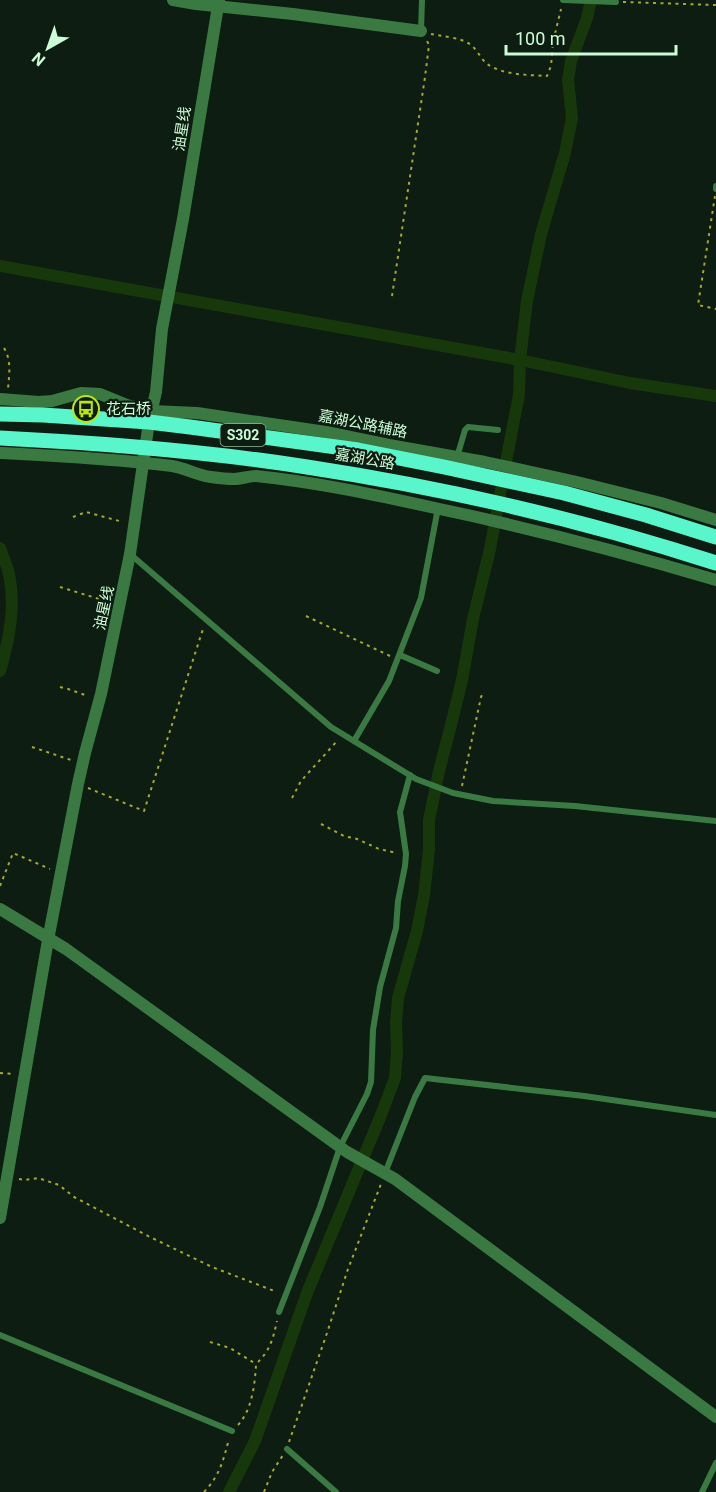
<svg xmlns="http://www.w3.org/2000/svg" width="716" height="1492" font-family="Roboto,'Noto Sans SC',sans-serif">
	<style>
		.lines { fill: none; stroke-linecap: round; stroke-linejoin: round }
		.canal { stroke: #17380b; stroke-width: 12 }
		.path { stroke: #a5a833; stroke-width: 2; stroke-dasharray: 3 4.5; stroke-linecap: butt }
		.service { stroke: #3a7a42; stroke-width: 6 }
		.minor { stroke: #3a7a42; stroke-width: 12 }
		.primary { stroke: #58f6ca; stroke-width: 15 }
		.labels { text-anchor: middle; stroke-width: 4.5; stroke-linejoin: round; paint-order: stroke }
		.shield { fill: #0d1d11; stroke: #92b99a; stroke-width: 1.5 }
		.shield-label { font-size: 14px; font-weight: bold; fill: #cbfcd5 }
		.street-label { font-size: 15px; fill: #cbfcd5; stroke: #0d1d11 }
		.poi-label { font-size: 15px; fill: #cbfcd5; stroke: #0d1d11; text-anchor: start }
	</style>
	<rect width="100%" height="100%" fill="#0d1d11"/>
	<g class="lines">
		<g class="canal">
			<polyline points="0,266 520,360 630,383 716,396"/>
			<path d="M 0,548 C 3,557 7,565 9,574 C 16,607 9,640 0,671"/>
			<polyline points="229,1492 255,1441 307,1293 381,1115 395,1078 397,1051 396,1023 398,998 417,931 424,895 429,850 429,820 439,771 451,725 462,680 473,619 490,549 512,430 519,395 520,360 527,301 541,234 565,153 572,118 568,80 571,61 587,18 591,0"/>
		</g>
		<g class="path">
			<polyline points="623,2 716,5"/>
			<path d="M 431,34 C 440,36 461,38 468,43 C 476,47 480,58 487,64 C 503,75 528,75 547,76 L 551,66 L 553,42 L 561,9"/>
			<polyline points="715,196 698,305 716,309"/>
			<polyline points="392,296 425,77 429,45 427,41"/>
			<path d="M 4,348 C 12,361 9,375 8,389"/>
			<polyline points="73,517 86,512 123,522"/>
			<polyline points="60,587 109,602"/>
			<polyline points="306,616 390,656"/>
			<polyline points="60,687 68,689 88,696"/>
			<polyline points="32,747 71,760"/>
			<polyline points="462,786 481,697 483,693"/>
			<polyline points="88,788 144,811 203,629"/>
			<polyline points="292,798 301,781 338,740"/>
			<polyline points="321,824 344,836 357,839 379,849 397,853"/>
			<polyline points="0,886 13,853 50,869"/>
			<polyline points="0,1073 15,1074"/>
			<polyline points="19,1179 25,1180 38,1178 59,1185 74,1197 146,1235 212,1267 277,1292"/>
			<polyline points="210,1342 230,1348 256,1364"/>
			<path d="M 238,1425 C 252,1410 255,1384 256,1364 C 270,1351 273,1339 277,1321"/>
			<polyline points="289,1442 327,1333 348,1269 381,1184"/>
			<path d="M 204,1492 C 220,1475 223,1461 229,1439"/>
			<polyline points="264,1492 272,1472 283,1455"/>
		</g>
		<g class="service">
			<polyline points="563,0 616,2"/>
			<polyline points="421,31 422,0"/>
			<polyline points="716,189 716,186"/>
			<polyline points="457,457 465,430 468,427 498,430"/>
			<polyline points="130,554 331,727 416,779 453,793 493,801 575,806 716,821"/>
			<polyline points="400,655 437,671"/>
			<polyline points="354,741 389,681 421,598 438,508"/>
			<polyline points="385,1173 415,1097 425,1078 584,1096 716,1115"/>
			<polyline points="279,1312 320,1207 340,1147 367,1094 371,1082 373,1030 380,987 396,928 398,901 405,866 406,854 400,812 410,775"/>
			<polyline points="0,1335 232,1431"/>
			<polyline points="287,1449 336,1492"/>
			<polyline points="702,1492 716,1463"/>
		</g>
		<g class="minor">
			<polyline points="173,0 196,4 293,14 421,31"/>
			<polyline points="0,399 39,402 52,401 81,393 100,394 127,405 152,411 197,413 326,432 389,445 485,462 577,482 661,503 716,520"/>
			<path d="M 0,453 C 57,456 115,459 172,466 C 186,468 196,475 211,477 C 218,478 226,479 234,479 C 241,479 249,476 256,476 C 316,482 376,495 435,508 C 530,528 622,552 716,580"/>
			<polyline points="0,909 66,949 347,1152 395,1179 716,1417"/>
			<polyline points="0,1218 48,940 78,784 85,753 101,694 130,554 149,422 156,392 162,329 183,219 219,0"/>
		</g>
		<g class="primary">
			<polyline points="0,414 43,415 149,422 190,427 358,450 444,467 564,493 646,515 716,537"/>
			<path d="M 0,438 C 102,443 205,451 307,467 C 445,488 583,520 716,563"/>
		</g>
	</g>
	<defs>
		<symbol id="bus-ring" viewBox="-11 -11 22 22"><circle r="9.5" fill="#0d1d11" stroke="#bde70c" stroke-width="1.5"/><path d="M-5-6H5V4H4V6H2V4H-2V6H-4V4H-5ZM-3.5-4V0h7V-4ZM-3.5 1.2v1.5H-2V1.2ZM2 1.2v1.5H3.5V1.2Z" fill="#bde70c"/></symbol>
	</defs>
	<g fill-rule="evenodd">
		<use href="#bus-ring" x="71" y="394" width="30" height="30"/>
	</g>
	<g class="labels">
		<rect class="shield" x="220.5" y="424" width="45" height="22" rx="4.5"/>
		<g class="shield-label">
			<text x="243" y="440">S302</text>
		</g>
		<g class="street-label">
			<text transform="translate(182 129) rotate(-81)" y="5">油星线</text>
			<text transform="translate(363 424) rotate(11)" y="5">嘉湖公路辅路</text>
			<text transform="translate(365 459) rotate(10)" y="5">嘉湖公路</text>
			<text transform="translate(104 608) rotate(-78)" y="5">油星线</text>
		</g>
		<g class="poi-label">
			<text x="106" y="414">花石桥</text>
		</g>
	</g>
	<g transform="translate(48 48) rotate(220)" stroke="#0d1d11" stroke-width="4.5" paint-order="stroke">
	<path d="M0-4.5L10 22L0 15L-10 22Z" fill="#cbfcd5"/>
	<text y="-9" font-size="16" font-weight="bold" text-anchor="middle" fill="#cbfcd5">N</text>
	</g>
	<path d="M506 45v9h170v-9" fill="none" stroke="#cbfcd5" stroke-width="3"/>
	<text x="515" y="45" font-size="18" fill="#cbfcd5" stroke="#0d1d11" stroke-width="4.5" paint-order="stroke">100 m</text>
</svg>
